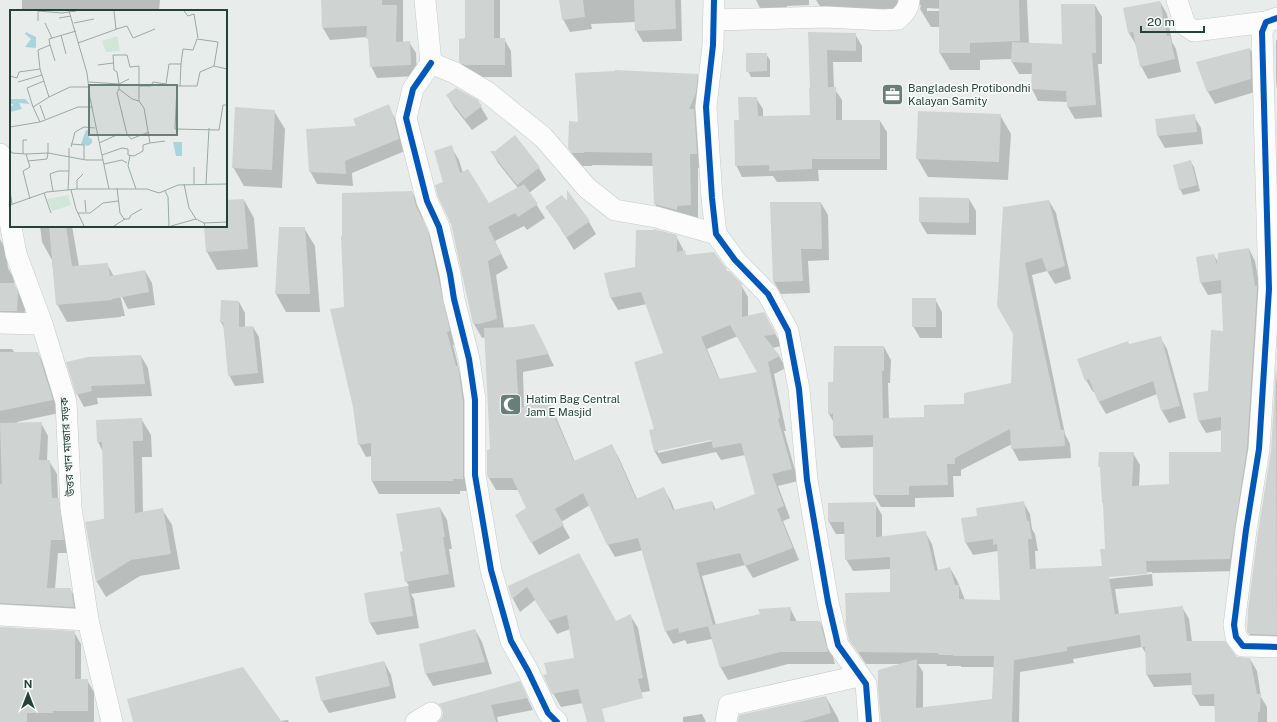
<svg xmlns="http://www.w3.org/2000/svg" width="1277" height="722" font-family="'Public Sans','Noto Sans Bengali',sans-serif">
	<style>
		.shadow { fill: #0003; fill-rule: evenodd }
		.building { fill: #cfd4d2; fill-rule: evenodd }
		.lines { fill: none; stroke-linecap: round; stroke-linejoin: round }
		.minor-casing { stroke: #c5cac8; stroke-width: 22 }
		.minor { stroke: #fcfcfc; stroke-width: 21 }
		.cycleway-casing { stroke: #f7fbf9; stroke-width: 8 }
		.cycleway { stroke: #0057b8; stroke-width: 6 }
		.labels { text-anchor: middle; stroke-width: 3.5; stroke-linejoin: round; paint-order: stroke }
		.poi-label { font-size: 11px; fill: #24423a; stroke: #f7fbf9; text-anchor: start }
		.street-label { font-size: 11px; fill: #24423a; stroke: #f7fbf9 }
		.inset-road { fill: none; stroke: #9aa9a4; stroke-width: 1 }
		.view { fill: #697e78; fill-opacity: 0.15; stroke: #697e78; stroke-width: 2 }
		.inset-edge { fill: none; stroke: #24423a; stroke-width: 2 }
	</style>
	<rect width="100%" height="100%" fill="#e8edeb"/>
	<g class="shadow">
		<polygon points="22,0 160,0 159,11 22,11"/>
		<polygon points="322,0 403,0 403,42 409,42 416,53 417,76 377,78 371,66 370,42 367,37 330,40 323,28"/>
		<polygon points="466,0 500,0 500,39 504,39 511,51 512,77 473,77 467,74 460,61 466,39"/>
		<polygon points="560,0 681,0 682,41 643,42 636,30 636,22 591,24 592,29 570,32 563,19"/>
		<polygon points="756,0 809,0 809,5 787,6 786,18 765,18"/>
		<path d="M 816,0 L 1027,0 L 1029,44 L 1063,45 L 1095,5 L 1102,17 L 1102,64 L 1098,64 L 1102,117 L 1075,119 L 1068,107 L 1068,102 L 1038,101 L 1032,89 L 1032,74 L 1019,74 L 1012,62 L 1012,59 L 980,60 L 980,70 L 950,70 L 940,53 L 940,27 L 931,27 L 920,9 L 921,5 L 914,7 L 909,10 L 823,11 ZM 927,8 L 944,9 L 944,11 L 927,11 Z"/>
		<polygon points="1160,2 1167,14 1172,42 1176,49 1181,72 1148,79 1141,66 1136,45 1129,33 1125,9"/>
		<polygon points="809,33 855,34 862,46 862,62 833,62 834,88 842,100 842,121 880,121 887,132 887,170 818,170 819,181 777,182 773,176 742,177 736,165 740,121 756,98 763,109 763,117 811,116 811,89"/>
		<polygon points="1276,40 1277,40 1277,89 1276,79"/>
		<polygon points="1250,49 1257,61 1258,91 1215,104 1208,92 1197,62"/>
		<polygon points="766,54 770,60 770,77 751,77 748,71"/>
		<polygon points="697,75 705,89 704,168 698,168 698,219 663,218 655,204 654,166 592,165 592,166 581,166 577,162 569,148 579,123"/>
		<polygon points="447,95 481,107 488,119 472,130 454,107"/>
		<polygon points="388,106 395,118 401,131 405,151 352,173 353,186 317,184 310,171 358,127"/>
		<polygon points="274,111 285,129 282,188 244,186 233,167"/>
		<polygon points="1000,115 1011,134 1008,180 928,177 917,158"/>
		<polygon points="1194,116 1201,128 1203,144 1165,148 1158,136 1156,120"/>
		<path d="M 515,136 L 539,168 L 546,180 L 529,193 L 545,218 L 527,230 L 524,226 L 495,241 L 508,268 L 496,275 L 504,328 L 540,337 L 554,366 L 523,372 L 524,407 L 546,398 L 553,410 L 575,462 L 612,446 L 619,458 L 637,499 L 664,489 L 671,501 L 675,511 L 712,502 L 716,510 L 756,495 L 745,455 L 721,460 L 716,452 L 662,464 L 655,452 L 651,430 L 655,429 L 664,354 L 647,304 L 618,310 L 611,298 L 605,274 L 636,268 L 676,236 L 683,249 L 683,251 L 687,256 L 727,272 L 741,285 L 748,297 L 748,317 L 771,326 L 782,346 L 772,348 L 779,356 L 786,368 L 774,374 L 786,431 L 784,431 L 798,481 L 778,486 L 790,518 L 783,521 L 799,560 L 753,578 L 745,565 L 702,576 L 716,625 L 790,608 L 797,622 L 820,622 L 827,635 L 835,664 L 788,664 L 728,680 L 721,668 L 712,639 L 687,644 L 685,640 L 673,644 L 666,632 L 643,550 L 615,557 L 608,545 L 590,505 L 561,522 L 570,538 L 539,555 L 516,515 L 528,509 L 518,490 L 496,490 L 489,478 L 491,450 L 486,337 L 482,338 L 474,324 L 444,182 L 451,147 L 459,160 L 463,173 L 489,204 L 518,188 L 498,163 L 492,152 L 495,152 ZM 738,336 L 759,373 L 720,380 L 707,349 ZM 716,438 L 716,440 L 658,453 L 658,450 Z"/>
		<polygon points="1191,162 1194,167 1200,191 1183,195 1180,189"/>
		<polygon points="412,192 419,205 423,220 434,245 456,344 453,345 470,414 470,491 460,491 460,494 379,494 372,481 372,456 366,457 359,444 345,308"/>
		<polygon points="568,193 589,222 596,234 574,250 547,207 568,204"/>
		<polygon points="969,199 976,211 976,235 927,234 920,222"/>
		<polygon points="244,200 254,218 258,267 217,270 207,252 205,226 226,226 226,201"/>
		<polygon points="1049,201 1056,213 1071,279 1055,284 1047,271 1032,275 1065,434 1070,444 1071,458 1019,461 1012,448 1012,444 961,470 961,476 953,476 954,497 915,498 915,507 881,507 874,495 874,447 841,448 834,436 834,423 829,414 829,383 834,383 884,347 891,360 890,383 888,383 889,419 925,418 965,405 1012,383 1014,334 998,305"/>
		<polygon points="821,203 828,215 829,260 808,261 810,293 781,294 774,282"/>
		<polygon points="40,226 72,226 79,266 107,264 117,282 125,316 121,316 121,317 67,322 57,304 52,260 42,242"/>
		<polygon points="280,228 304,228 315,246 320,312 286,312 276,294"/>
		<polygon points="0,239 6,250 8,268 13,277 15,286 21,297 25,307 24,324 0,324"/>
		<path d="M 1249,249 L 1255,261 L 1261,295 L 1263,299 L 1237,571 L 1152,573 L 1153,586 L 1115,589 L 1119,614 L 1182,607 L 1189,619 L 1192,642 L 1237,657 L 1250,659 L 1257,671 L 1261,697 L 1267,707 L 1267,722 L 1216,722 L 1216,706 L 1200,706 L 1193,694 L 1193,685 L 1154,687 L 1147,675 L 1146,654 L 1142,647 L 1073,659 L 1074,663 L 1020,672 L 1019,722 L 882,722 L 901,664 L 866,664 L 850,640 L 891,593 L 891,569 L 853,571 L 846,559 L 845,534 L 836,534 L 829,522 L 875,503 L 882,515 L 882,537 L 925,532 L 932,544 L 938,571 L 950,568 L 957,580 L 965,600 L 1001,601 L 998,551 L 973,555 L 966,543 L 978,517 L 1023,502 L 1030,514 L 1032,529 L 1035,534 L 1038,551 L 1035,551 L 1036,570 L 1103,567 L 1106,550 L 1104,505 L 1103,503 L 1101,470 L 1100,467 L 1133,453 L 1140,465 L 1139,487 L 1170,485 L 1222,453 L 1222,430 L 1206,433 L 1199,421 L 1209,391 L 1224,332 L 1222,293 L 1208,295 L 1201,283 L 1197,257 L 1214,255 L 1218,262 ZM 1152,572 L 1152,574 L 1108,579 L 1108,576 ZM 918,664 L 946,664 L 947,666 L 961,666 L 961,667 L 995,667 L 993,700 L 923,709 L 923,672 Z"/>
		<polygon points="145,271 152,283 155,305 128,309 122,297"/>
		<polygon points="935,299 942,312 942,338 920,338 913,326"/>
		<polygon points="222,301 239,302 245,313 245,327 253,327 259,337 264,383 235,386 229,375 224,328 221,322"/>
		<polygon points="1160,337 1167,349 1186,418 1169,423 1162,411 1157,394 1106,414 1099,402 1095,392 1093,392 1086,380 1129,345"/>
		<polygon points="0,349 12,349 15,353 38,353 45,367 59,413 17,422 17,423 41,423 48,436 47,461 49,461 57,474 58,500 66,512 71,553 58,553 55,589 70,589 78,602 81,620 0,619"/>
		<polygon points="141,356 148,368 152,396 97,398 98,404 84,407 77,394"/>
		<polygon points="1277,369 1277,650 1258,648 1248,632 1272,451"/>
		<polygon points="142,420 151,435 152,457 142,457 143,513 162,509 172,525 180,569 140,576 106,597 97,582 86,523 105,519 103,452 98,442"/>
		<polygon points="440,508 447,520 452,549 449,549 455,587 411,594 414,599 419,628 377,635 370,623 365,594 409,586 406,581 404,552"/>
		<polygon points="578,554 616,623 630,615 638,628 650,691 561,707 553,693 575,659 570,629 557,634 535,600 520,612 513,599 509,587"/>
		<polygon points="0,628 74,632 81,644 81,680 87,680 94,692 94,722 0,722"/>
		<polygon points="475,630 482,642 492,674 433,686 426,674"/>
		<polygon points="384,662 391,675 396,698 329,713 322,701"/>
		<polygon points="526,695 533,710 497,717 498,722 439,722 442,720 444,713"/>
		<polygon points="826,697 838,718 839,722 739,722"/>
		<polygon points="702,714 706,722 683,722 683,717"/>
		<polygon points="288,720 289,722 134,722 280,721"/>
	</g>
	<g class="building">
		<polygon points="321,0 382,0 382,5 397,5 396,42 410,41 411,65 370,67 368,39 366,39 367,26 322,28"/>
		<polygon points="465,0 494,0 494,38 505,38 505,65 465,65 459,62 459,39 465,38"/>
		<polygon points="559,0 583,0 585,17 562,20"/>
		<polygon points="634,0 675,0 676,29 635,31"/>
		<polygon points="939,0 1019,0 1020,41 970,43 970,53 939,53"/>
		<polygon points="1160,1 1167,36 1170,36 1175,59 1140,67 1133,32 1128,33 1123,8"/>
		<polygon points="1061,4 1095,4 1096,53 1092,53 1096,105 1067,107 1066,91 1031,89 1032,63 1011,62 1012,42 1062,44"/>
		<polygon points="808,32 856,33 856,51 827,50 828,87 836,87 836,120 880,120 880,159 812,159 812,169 769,171 769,165 735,166 734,120 739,120 738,97 757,97 758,116 810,115 809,88 810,88"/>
		<polygon points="1250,48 1251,79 1207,92 1196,62"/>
		<polygon points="746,53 767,53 767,71 746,72"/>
		<polygon points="615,70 698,74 696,93 689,109 694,109 697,154 690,154 691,205 677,206 677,210 654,204 652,153 584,152 584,153 572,153 568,148 569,121 578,122 575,73 615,71"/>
		<polygon points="456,88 478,100 482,106 465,119 446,95"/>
		<polygon points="389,104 394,118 399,139 345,161 346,174 309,172 306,129 356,126 353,119"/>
		<polygon points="235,107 275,110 272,170 232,168"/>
		<polygon points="918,111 1001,114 999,162 916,159"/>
		<polygon points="1195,114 1197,132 1157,136 1155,119"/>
		<polygon points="515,135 540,167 517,185 490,151 495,151"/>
		<polygon points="452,145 460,173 468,169 489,203 524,184 538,204 518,217 515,213 488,227 501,254 488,261 497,319 479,324 473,324 451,224 438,197 435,185 443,182 434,151"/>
		<polygon points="1191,160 1197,185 1179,190 1173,165"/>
		<polygon points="567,190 590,221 566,238 566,236 545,207 562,195 567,201"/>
		<polygon points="412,191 416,206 428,231 450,331 447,332 456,366 458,366 463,401 463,479 453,479 453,481 371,481 371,443 358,445 353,407 330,309 344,307 341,236 342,236 342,193"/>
		<polygon points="919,197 969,198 969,223 919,222"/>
		<polygon points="244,199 248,249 206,252 204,226 226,226 226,200"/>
		<polygon points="1049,200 1065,266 1047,272 1042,258 1025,263 1061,430 1064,430 1065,446 1011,449 1010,429 955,458 955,464 947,464 948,485 909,486 909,495 873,495 873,435 833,436 833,414 828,414 828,382 833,382 834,346 884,346 884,371 882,371 883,418 924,417 924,405 964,404 964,393 1011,383 1013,334 997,306 1003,207"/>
		<polygon points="770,202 821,202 822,249 801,249 803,281 773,282"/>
		<polygon points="49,226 66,226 72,266 108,263 110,276 145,270 149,292 112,299 112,300 56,305"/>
		<polygon points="279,227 305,227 310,294 275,294"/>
		<path d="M 654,229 L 677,235 L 677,252 L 685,250 L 686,255 L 714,252 L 726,268 L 727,271 L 729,271 L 742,284 L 742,317 L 764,312 L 776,334 L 764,336 L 780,356 L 768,362 L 780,418 L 778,419 L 792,469 L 772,474 L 784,506 L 777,509 L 793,548 L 745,566 L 740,553 L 696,563 L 713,625 L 679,633 L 678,628 L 665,632 L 638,538 L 607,545 L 583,493 L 555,509 L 564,525 L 531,543 L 515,515 L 526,508 L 512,478 L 488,478 L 487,474 L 487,450 L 490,449 L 484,328 L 515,327 L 534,324 L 549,354 L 516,360 L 519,409 L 546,397 L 574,461 L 612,444 L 636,499 L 664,487 L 673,510 L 712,501 L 714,510 L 755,494 L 741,443 L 713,448 L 711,440 L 654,452 L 649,430 L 654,429 L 634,362 L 663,353 L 641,292 L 610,298 L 604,273 L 635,267 L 636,230 L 654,230 ZM 730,325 L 757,372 L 719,379 L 701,337 Z"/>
		<polygon points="1249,248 1255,286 1257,286 1257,289 1247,448 1230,559 1146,561 1147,574 1109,577 1115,614 1183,606 1187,641 1225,641 1237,657 1250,658 1257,694 1261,694 1260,712 1258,712 1258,722 1215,722 1214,694 1192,695 1191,673 1146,675 1145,647 1141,647 1140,635 1067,647 1067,651 1014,660 1012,722 881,722 878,688 878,670 917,659 916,708 992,699 994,656 953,656 953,655 939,655 938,653 858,652 849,640 845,621 846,621 845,593 890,592 890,557 845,560 844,522 828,522 828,503 876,502 876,537 926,531 935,571 950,567 955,585 959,585 959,599 1000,600 997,544 993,545 993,539 965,543 961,518 977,516 976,508 1024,501 1027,521 1029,521 1032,539 1028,539 1030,569 1102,566 1100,549 1105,549 1103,503 1102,503 1100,467 1098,467 1099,452 1134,452 1132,486 1169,484 1169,452 1221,452 1221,417 1198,421 1193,393 1208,391 1211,330 1223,331 1221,280 1200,283 1196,257 1214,254 1217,265 1218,253"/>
		<polygon points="0,283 14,283 18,293 17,311 0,311"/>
		<rect x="912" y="298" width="24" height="29"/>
		<polygon points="221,300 239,301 239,327 253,326 258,373 228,376 223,322 220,322"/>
		<polygon points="1161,336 1180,406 1161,411 1153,381 1098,402 1089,379 1085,381 1077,359 1128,341 1129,344"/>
		<polygon points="0,352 38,352 53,400 0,411"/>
		<polygon points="141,355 145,384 91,386 92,391 76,395 66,362 88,357"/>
		<polygon points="1276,365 1277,635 1249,634 1247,632 1248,610 1258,532 1271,451"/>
		<polygon points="142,418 143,441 133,441 135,513 163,508 171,554 131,560 96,582 85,522 104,519 102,442 97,442 96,420"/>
		<polygon points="42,422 39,460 50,460 52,498 59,498 64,540 51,540 47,588 71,588 74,607 0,603 0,484 2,484 0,423"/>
		<polygon points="440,507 445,537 443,537 449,574 405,582 400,552 403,551 396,514"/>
		<polygon points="579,553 616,621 631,614 643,678 638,679 643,698 602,709 605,722 587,722 578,689 552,694 543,675 547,674 544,663 574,658 567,615 548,621 527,587 512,599 508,586"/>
		<polygon points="408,586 413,616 369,623 364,593"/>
		<polygon points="791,607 790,621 820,621 828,652 780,652 720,668 708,626 760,614 758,609"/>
		<polygon points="0,627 75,631 75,679 88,679 88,711 53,711 53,713 27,713 27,722 0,722"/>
		<polygon points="475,629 485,662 425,674 419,644"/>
		<polygon points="384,661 390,686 321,701 315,677"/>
		<polygon points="243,667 282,722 133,722 127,699"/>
		<polygon points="520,681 528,698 491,705 496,722 438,722 442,718 443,712 441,707 438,704"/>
		<polygon points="826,696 831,713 800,722 738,722 739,715"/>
	</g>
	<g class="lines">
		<defs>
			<g id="minor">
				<polyline points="425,0 431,63 455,73 487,92 543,137 587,188 615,210 656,217 716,234"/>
				<polyline points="714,0 713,45 706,107 712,198 716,234 735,260 768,294 788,331 799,389 807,480 828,602 838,645 866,684 869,722"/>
				<polyline points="1177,0 1185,25 1194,31 1266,22"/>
				<polyline points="1277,18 1266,22 1262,32 1269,289 1259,449 1246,530 1234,625 1236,637 1243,646 1277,647"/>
				<path d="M 714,20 L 826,17 L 884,20 L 898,19 C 904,13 909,8 909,0"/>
				<polyline points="431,63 413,89 406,118 427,201 439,227 450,274 454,299 469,359 475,400 475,475 491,570 511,641 528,671 548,713 557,722"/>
				<polyline points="0,154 5,195 16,254 42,324 66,402 71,508 88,620 112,722"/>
				<polyline points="0,323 42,324"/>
				<polyline points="0,615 88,620"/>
				<polyline points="416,722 431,713"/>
				<polyline points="726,722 729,705 859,676"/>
			</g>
		</defs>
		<use href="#minor" class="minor-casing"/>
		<use href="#minor" class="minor"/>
		<defs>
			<g id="cycleway">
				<polyline points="714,0 713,45 706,107 712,198 716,234 735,260 768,294 788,331 799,389 807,480 828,602 838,645 866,684 869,722"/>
				<polyline points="1277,18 1266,22 1262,32 1269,289 1259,449 1246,530 1234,625 1236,637 1243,646 1277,647"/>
				<polyline points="431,63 413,89 406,118 427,201 439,227 450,274 454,299 469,359 475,400 475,475 491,570 511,641 528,671 548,713 557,722"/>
			</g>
		</defs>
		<use href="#cycleway" class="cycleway-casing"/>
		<use href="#cycleway" class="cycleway"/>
	</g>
	<defs>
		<symbol id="office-square" viewBox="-11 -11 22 22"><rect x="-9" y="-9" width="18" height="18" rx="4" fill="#697e78" stroke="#f7fbf9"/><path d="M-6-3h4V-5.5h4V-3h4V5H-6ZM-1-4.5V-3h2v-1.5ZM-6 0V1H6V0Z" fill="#fff"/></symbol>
		<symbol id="mosque-square" viewBox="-11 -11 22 22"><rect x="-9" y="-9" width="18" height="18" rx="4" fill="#697e78" stroke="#f7fbf9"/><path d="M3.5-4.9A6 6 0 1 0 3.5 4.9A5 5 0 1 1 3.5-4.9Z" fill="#fff"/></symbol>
	</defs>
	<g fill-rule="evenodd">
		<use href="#office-square" x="880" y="82" width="25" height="25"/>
		<use href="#mosque-square" x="498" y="392" width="25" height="25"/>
	</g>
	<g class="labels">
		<g class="poi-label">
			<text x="908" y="92">Bangladesh Protibondhi<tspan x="908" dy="13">Kalayan Samity</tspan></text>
			<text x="526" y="403">Hatim Bag Central<tspan x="526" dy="13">Jam E Masjid</tspan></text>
		</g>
		<g class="street-label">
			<text transform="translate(67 447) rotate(-94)" y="4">উত্তর খান মাজার সড়ক</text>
		</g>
	</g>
	<g transform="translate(10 10)">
		<rect width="217" height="217" fill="#e8edeb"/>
		<path d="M 107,26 L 110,41 L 96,42 L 92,31 ZM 58,185 L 61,195 L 42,201 L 37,189 Z" fill="#d1e6d8"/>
		<path d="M 16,22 L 26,27 L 26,38 L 15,37 L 21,29 L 15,24 ZM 0,89 L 15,89 L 20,94 L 9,93 L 12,99 L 0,102 L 1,96 L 4,95 L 0,93 ZM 76,120 L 78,120 L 79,128 L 82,129 L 82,133 L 78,136 L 71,134 ZM 163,132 L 172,132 L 172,146 L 166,146 Z" fill="#a9d4db"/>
		<path class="inset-road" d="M 59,1 L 77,63 L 80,88 L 99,179M 104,1 L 106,19 L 117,16 L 123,28 L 145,19M 174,1 L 178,6 L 184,4 L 188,28M 49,8 L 61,6M 28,11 L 28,1 L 52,3 L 66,1M 35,13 L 42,28M 64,13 L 84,9M 66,21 L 39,29 L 40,35 L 28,40 L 30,59 L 39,87 L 60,77 L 79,77M 51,25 L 56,44M 68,33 L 107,19M 40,35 L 45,51M 88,55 L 103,53M 204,56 L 217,59M 0,66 L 7,68 L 9,62 L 30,59M 119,69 L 109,74 L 109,79 L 122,89 L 129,91M 8,72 L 32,65M 79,72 L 109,74 L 107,62 L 104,60 L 103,45 L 117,45 L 120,57 L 129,56 L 129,91 L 134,98 L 140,133 L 133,135 L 133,141 L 124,146 L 118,145 L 118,139 L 112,138 L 92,145M 129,76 L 141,76 L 143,72 L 156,74 L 159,54 L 171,54 L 173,39 L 183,40 L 187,29 L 208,32 L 204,56 L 190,62 L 187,76 L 167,76 L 165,119 L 209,120 L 213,95 L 217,95M 170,76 L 171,54M 109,79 L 107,83 L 117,124 L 121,129 L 139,122M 30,95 L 35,109M 23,97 L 17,78 L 34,71M 30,112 L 23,97 L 39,87M 0,117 L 30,112 L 68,97 L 82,97M 89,133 L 109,124M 140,133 L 155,131M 61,134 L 74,135 L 74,149M 61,137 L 65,122 L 74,117 L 85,118M 59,138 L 59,161M 0,140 L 2,143 L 16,144 L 20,157 L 13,161 L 20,189M 13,144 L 13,130 L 17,130M 16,144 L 38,143 L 38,133M 120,145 L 118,156 L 126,179M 18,151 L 37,149 L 38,143 L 76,150 L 93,150M 94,154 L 112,150 L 117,153M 174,174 L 179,198 L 186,209 L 194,213 L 195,216M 184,174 L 184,157M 196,174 L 199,118M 107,178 L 110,203 L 114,209 L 119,209M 67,179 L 67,170 L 73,164M 61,180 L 66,199 L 74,216M 0,181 L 2,194M 43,181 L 40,164 L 48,161 L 59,161 L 58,180M 155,181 L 158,187 L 159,216M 34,183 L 41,203M 75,190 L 76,202M 0,195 L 37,182 L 67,179 L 137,179 L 149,183 L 168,175 L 217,174M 68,203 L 80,203 L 93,193 L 108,191M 119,209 L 121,205 L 132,199M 194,213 L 217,212M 104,216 L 115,209M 161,216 L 186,209"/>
		<path class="view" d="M 79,75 L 167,75 L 167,125 L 79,125 Z"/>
		<rect width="217" height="217" class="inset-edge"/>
	</g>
	<g transform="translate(28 694)" stroke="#f7fbf9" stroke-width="3" paint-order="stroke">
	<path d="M0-3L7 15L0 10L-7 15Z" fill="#24423a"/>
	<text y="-6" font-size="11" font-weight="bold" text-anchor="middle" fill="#24423a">N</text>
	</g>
	<path d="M1141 26v6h63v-6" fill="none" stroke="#24423a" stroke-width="2"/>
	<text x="1147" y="26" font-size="12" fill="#24423a" stroke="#f7fbf9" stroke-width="3" paint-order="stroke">20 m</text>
</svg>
